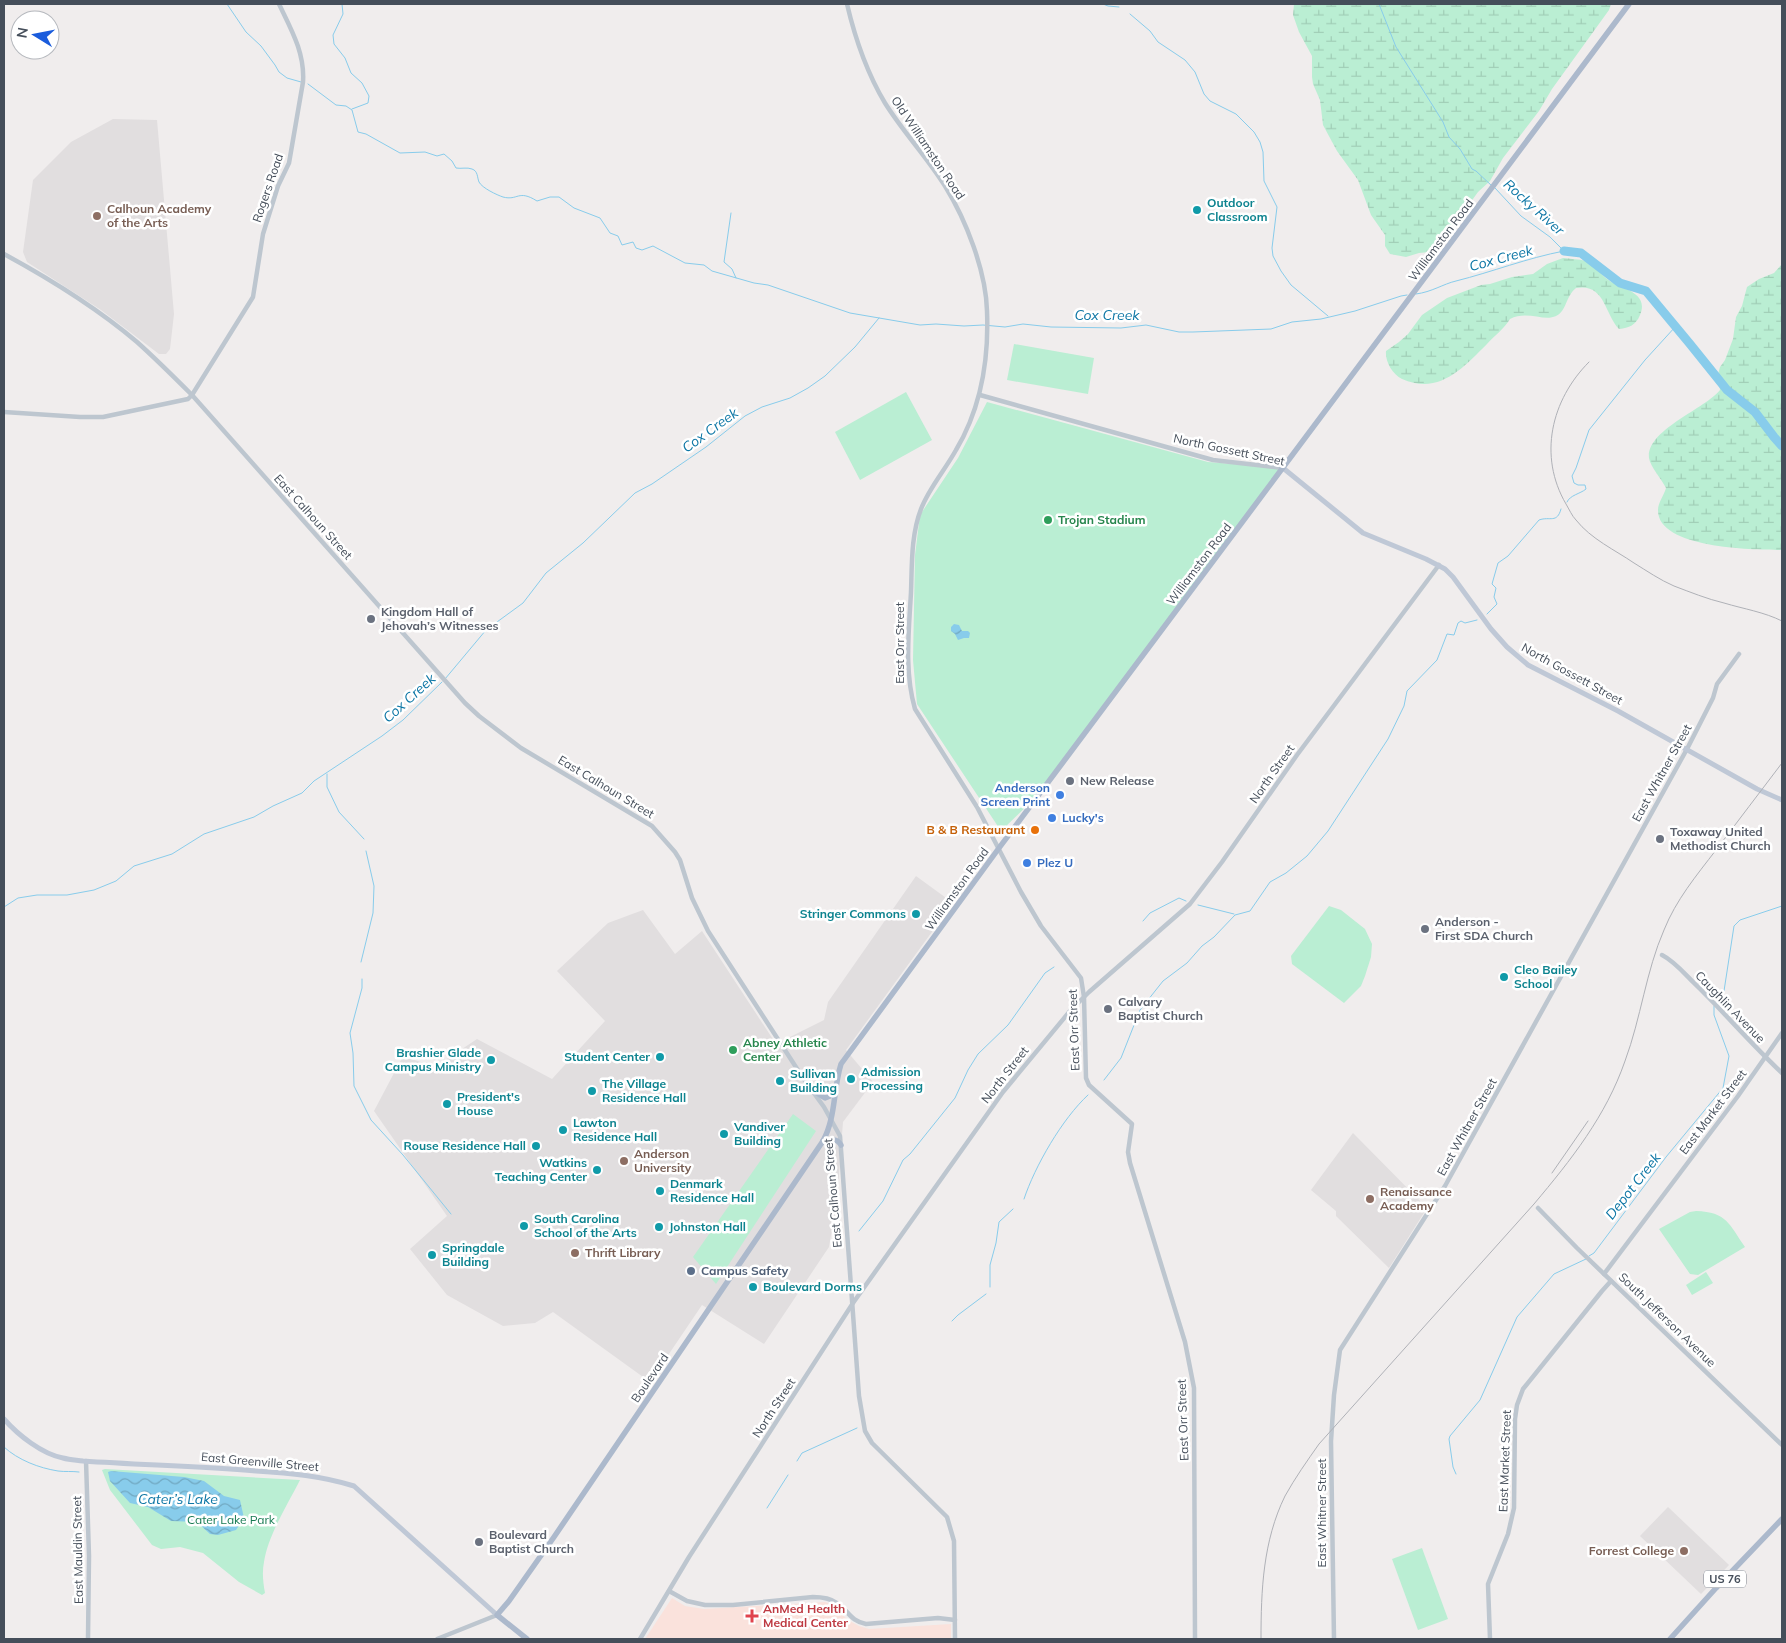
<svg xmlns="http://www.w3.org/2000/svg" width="1786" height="1643" font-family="Mulish,sans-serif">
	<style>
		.education { fill: #e1dedf }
		.medical { fill: #fae2dc }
		.wetland { fill: url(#wetland-marsh) }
		.green { fill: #baeed3 }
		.water { fill: url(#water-waves) }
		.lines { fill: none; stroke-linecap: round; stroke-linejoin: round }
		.stream { stroke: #88cceb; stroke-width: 1 }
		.river { stroke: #88cceb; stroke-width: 9 }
		.tertiary { stroke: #bdc6cf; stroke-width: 4.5 }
		.secondary { stroke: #bfc8d6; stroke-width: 5 }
		.primary { stroke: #acb9cc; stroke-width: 5.5 }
		.rail { stroke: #afb1b7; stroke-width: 1 }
		.culture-dot { fill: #0f9aa8; stroke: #fff; stroke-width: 2 }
		.education-dot { fill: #8d6e63; stroke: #fff; stroke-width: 2 }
		.leisure-dot { fill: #2e9e5b; stroke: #fff; stroke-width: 2 }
		.worship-dot { fill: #6b7280; stroke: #fff; stroke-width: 2 }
		.shop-dot { fill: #3f7fe0; stroke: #fff; stroke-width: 2 }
		.food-dot { fill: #e8710a; stroke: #fff; stroke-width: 2 }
		.service-dot { fill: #5c6f8a; stroke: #fff; stroke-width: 2 }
		.health-dot { fill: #e0444e; stroke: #fff; stroke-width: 2 }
		.labels { text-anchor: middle; stroke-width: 5; stroke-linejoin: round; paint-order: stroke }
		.shield { fill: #fff; stroke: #7d838c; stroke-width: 1 }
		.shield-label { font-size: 11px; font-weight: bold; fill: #454e5a }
		.street-label { font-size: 12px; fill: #454e5a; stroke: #fff }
		.culture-label { font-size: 12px; font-weight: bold; fill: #0d838f; stroke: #fff; text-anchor: start }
		.education-label { font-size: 12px; font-weight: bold; fill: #785e54; stroke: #fff; text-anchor: start }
		.leisure-label { font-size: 12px; font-weight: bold; fill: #27864d; stroke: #fff; text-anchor: start }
		.worship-label { font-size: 12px; font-weight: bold; fill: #5b616d; stroke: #fff; text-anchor: start }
		.shop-label { font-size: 12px; font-weight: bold; fill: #366cbe; stroke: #fff; text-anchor: start }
		.food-label { font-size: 12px; font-weight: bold; fill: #c56008; stroke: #fff; text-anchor: end }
		.service-label { font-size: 12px; font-weight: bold; fill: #4e5e75; stroke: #fff; text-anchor: start }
		.park-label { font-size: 12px; fill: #177a52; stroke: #fff }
		.health-label { font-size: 12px; font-weight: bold; fill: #be3a42; stroke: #fff; text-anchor: start }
		.water-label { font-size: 14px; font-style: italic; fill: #0d76a5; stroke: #fff }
	</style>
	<defs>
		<pattern id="wetland-marsh" width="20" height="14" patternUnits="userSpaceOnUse" patternTransform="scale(1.25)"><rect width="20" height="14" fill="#baeed3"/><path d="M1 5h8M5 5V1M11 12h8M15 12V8" fill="none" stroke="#a1ceb7"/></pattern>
		<pattern id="water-waves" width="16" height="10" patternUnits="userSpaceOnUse" patternTransform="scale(1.25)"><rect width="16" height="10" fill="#88cceb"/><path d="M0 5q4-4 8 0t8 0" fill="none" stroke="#71a8c1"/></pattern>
	</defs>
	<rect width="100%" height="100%" fill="#f0eded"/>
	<g class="education">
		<polygon points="113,119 157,120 174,314 170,349 166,354 159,354 101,310 27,262 23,252 33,180 71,142"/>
		<polygon points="916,876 953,903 846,1050 873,1082 843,1122 837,1200 829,1247 764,1344 702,1305 650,1382 553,1312 535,1323 503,1326 447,1295 410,1249 447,1216 374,1111 403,1056 435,1067 477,1039 552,1079 605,1021 557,971 608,923 643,910 675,954 702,931 776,1044 824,1020 828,1002"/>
		<polygon points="1353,1133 1427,1208 1389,1268 1336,1216 1336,1211 1311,1190"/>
		<polygon points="1668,1507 1729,1565 1701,1594 1640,1536"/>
	</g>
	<polygon class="medical" points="672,1598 685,1606 704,1609 825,1602 833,1605 848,1620 859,1626 869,1629 951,1624 951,1639 645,1639"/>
	<g class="wetland">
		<polygon points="1294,4 1611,4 1609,10 1552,89 1539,111 1503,158 1490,181 1478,192 1452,228 1430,252 1419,253 1406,257 1390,254 1385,246 1385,235 1371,215 1358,180 1337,151 1323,125 1320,100 1313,84 1312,77 1312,56 1299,32 1293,15"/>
		<path d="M 1563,258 C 1570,259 1579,259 1586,261 C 1595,264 1600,274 1607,279 C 1619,289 1650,291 1640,315 C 1636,325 1629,328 1619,329 C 1604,313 1605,283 1576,288 C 1565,297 1567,311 1556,316 C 1544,322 1527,310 1510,319 C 1505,328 1494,336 1487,344 C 1462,369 1439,395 1402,379 C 1392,374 1385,361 1386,351 L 1399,342 L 1408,334 L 1422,315 L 1447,298 L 1481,285 L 1490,284 L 1512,277 L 1533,274 L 1547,264 Z"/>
		<path d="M 1782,264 L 1782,550 C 1756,550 1657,549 1658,510 C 1658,503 1664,495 1666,488 C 1662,480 1650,466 1649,458 C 1646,430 1705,409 1720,390 L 1718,374 L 1720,367 L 1725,360 L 1733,339 L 1736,317 L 1742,306 L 1747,287 L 1759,279 L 1774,273 Z"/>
	</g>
	<g class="green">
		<polygon points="1014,344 1094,358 1088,394 1007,380"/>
		<polygon points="906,392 932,440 860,480 835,432"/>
		<polygon points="987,402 1208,462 1283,468 1040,793 1001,831 917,704 913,660 915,555 920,515 958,458"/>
		<polygon points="1329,906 1341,910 1365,929 1372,944 1371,957 1365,976 1361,986 1344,1003 1292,964 1291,956"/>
		<polygon points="793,1114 816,1131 716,1284 693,1257"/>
		<path d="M 1696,1211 C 1727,1212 1729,1224 1745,1247 L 1698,1275 L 1690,1274 L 1659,1229 L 1690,1212 Z"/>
		<polygon points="1706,1272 1713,1283 1692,1295 1686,1285"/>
		<path d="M 105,1469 L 300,1480 C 288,1504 268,1535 264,1562 C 262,1572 263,1582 265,1593 L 262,1595 L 239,1582 L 203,1553 L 180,1547 L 161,1549 L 152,1545 L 110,1490 L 102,1470 Z"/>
		<polygon points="1422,1548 1448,1619 1418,1630 1392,1559"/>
	</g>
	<g class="water">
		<polygon points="954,624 959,625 962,631 968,631 970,633 969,638 964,638 958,640 955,634 951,631 951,627"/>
		<polygon points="111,1471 184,1477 204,1481 224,1496 240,1500 244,1518 236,1530 218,1535 210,1534 197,1522 171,1521 148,1507 130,1503 110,1481 108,1472"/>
	</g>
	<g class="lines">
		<g class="stream">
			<polyline points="227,4 246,32 261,46 275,65 279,72 287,78 301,82"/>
			<polyline points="342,4 343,14 333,35 334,44 345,58 351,73 362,83 369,96 368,103 352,109"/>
			<polyline points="1103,4 1108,6 1119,7"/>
			<polyline points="1379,4 1396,47 1443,122 1449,137 1460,149 1472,169 1476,171 1492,186"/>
			<polyline points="1130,14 1150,31 1158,42 1185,60 1195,72 1204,94 1210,101 1236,114 1254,132 1260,142 1263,152 1264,181 1277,207 1272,248 1273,256 1281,271 1291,285 1328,316"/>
			<path d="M 308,84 L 336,105 L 346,106 L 352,110 L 358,132 L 366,134 L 400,153 L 425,152 L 437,156 L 444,154 L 452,161 L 456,168 C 461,169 467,167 472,169 C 478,171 477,177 479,182 C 482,188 497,195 503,197 C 518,201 518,189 537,201 L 550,197 L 559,197 L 574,208 L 600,218 L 610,233 L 618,236 L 622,245 L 633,242 L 636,248 L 642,250 L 653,246 L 685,263 L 704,265 L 712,271 L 754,283 L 768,285 L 850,313 L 920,325 L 936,324 L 964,326 L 983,325 L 1005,327 L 1023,324 L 1051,327 L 1121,328 L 1146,325 L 1179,332 L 1193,332 L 1271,329 L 1292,322 L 1321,319 L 1355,311 L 1401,296 L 1407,295"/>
			<polyline points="1495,188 1521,216 1550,237 1564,251"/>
			<polyline points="731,213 724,262 732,269 736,278"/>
			<path d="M 1416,294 C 1432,292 1443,284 1456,281 C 1492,272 1527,258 1564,251"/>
			<path d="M 1567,502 C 1570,495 1580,494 1586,489 L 1585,485 L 1578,485 L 1574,483 L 1572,476 L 1576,468 L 1589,430 L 1645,360 L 1676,326"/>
			<path d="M 1487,614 L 1497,604 L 1494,597 L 1496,588 L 1492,584 L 1498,563 L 1508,556 L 1539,520 C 1550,516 1557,524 1561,509"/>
			<polyline points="445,679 486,630 523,603 546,573 583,543 635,493 652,484 706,447 745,416 762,407 790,398 808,388 825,376 855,347 879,318"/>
			<polyline points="327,774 327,787 339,812 364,839"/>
			<polyline points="1198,905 1234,914"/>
			<polyline points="4,907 18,898 37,895 67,895 94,890 116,881 134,866 172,854 204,834 254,817 273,806 302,793 314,781 382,736 403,720 442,682"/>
			<polyline points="1143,921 1150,913 1179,898 1186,901"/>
			<polyline points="361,962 373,913 374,886 366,851"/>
			<polyline points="362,979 362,988 350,1033 353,1053 354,1086 371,1120 403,1155 451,1214"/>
			<polyline points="1717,1003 1724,991 1734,926 1740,920 1782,906"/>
			<polyline points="1104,1080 1121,1058 1140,1010 1163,981 1187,963 1202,946 1214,937 1235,915 1250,911 1270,882 1286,873 1307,856 1328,831 1388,739 1404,706 1407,691 1437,660 1447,634 1454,635 1458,623 1461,621 1465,623 1477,620"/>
			<path d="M 1024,1199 C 1035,1166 1062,1119 1088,1095"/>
			<polyline points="859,1231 883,1201 903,1160 910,1154 955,1098 968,1070 978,1054 1008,1025 1045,973 1054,967"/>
			<polyline points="1589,1256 1594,1253 1666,1157 1723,1088 1729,1056 1714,1015 1714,1006"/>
			<polyline points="990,1287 990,1265 996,1243 999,1222 1013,1209"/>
			<polyline points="952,1321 958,1315 986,1294"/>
			<path d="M 4,1447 C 18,1460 39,1468 58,1471 C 65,1472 72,1471 79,1472"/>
			<polyline points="797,1461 802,1453 857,1428"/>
			<polyline points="1456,1474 1453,1467 1449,1439 1450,1436 1480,1400 1517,1317 1554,1274 1586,1259"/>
			<polyline points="767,1508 788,1475"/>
		</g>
		<polyline class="river" points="1564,251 1581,253 1620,283 1646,291 1690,344 1727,390 1755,412 1774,437 1782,446"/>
		<g class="tertiary">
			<path d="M 847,4 C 855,38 867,73 885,103 C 903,132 927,157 945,186 C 966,220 986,271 987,311 C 989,360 981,408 956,450 C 945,470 929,488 921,509 C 911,535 912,564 911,592 C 909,630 904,671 915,709 L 977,807 L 1021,892 L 1041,926 L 1081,978 L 1084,997 L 1086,1078 L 1089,1085 L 1132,1124 L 1128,1152 L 1130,1163 L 1185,1342 L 1194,1388 L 1195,1639"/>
			<path d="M 4,254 C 50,279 97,308 137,342 C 156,359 174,377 192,395 L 465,703 L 479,716 L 521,748 L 652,826 L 675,852 L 680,860 L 692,898 L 708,931 L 803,1078 L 824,1107 L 840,1136 L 859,1396 L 865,1431 L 872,1443 L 947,1517 L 954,1541 L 955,1639"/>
			<polyline points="980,395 1213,460 1283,468"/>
			<path d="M 4,412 L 80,417 L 103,417 L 188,399 L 192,395 L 253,297 L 263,234 L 278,186 L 289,163 L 303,82 C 305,53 291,29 279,4"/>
			<path d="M 1662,955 C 1674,961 1684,973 1694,983 C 1724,1012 1751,1044 1782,1073"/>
			<polyline points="1538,1208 1577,1248 1782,1445"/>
			<polyline points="1604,1274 1738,1096 1782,1033"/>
			<polyline points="86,1461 89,1556 88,1639"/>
			<path d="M 669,1591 L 687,1601 L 705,1605 L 733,1605 L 813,1597 C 822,1597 830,1598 837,1603 C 849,1611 850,1621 866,1624 L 938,1618 L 955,1620"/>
			<polyline points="437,1639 497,1615"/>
			<polyline points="640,1639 689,1557 853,1303 1003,1092 1070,1011 1089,992 1190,904 1222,862 1297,755 1439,565"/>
			<polyline points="1334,1639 1331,1441 1334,1395 1340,1350 1445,1186 1687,749 1713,698 1717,684 1739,654"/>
			<polyline points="1490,1639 1488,1584 1508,1534 1514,1508 1515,1419 1517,1405 1523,1389 1602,1291 1611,1281"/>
		</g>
		<g class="secondary">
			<polyline points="1283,468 1363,533 1426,559 1445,569 1453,577 1491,629 1507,647 1528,665 1618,711 1757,789 1782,800"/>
			<path d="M 4,1419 C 18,1435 42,1454 63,1458 C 70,1460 76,1460 83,1461 C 141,1465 198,1466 256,1471 C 290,1473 322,1476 354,1486 L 497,1615"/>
		</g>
		<g class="primary">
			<polyline points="812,1090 825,1098 830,1096 835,1089"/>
			<path d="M 823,1141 C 830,1139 837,1138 841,1145"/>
			<path d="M 527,1639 L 497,1615 L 509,1601 L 554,1537 L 823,1141 C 836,1117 833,1090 841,1064 L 999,848 L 1629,4"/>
			<polyline points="1670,1639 1716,1588 1782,1519"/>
		</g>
		<g class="rail">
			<path d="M 1589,362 C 1551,400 1538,456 1566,504 C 1569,509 1572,516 1576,520 C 1591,539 1615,550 1634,563 C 1647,571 1660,580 1674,586 C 1690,592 1707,599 1724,603 C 1744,609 1764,612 1782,621"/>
			<polyline points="1552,1173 1588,1121"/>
			<path d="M 1261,1639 C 1261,1590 1263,1541 1285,1496 C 1295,1478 1307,1461 1319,1444 L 1534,1204 C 1571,1160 1606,1116 1625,1061 C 1641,1018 1646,971 1664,930 C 1676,900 1696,876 1716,850 C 1738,821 1760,792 1782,763"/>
		</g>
	</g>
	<g class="culture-dot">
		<circle cx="1197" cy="210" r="5"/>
		<circle cx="916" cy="914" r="5"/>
		<circle cx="1504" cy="977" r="5"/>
		<circle cx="660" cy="1057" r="5"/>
		<circle cx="491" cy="1060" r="5"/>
		<circle cx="851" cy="1079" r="5"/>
		<circle cx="780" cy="1081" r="5"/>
		<circle cx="592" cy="1091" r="5"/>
		<circle cx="447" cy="1104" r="5"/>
		<circle cx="563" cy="1130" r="5"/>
		<circle cx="724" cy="1134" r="5"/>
		<circle cx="536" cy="1146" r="5"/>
		<circle cx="597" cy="1170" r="5"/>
		<circle cx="660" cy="1191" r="5"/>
		<circle cx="524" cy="1226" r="5"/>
		<circle cx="659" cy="1227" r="5"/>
		<circle cx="432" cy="1255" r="5"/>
		<circle cx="753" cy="1287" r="5"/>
	</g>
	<g class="education-dot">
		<circle cx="97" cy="216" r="5"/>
		<circle cx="624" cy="1161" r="5"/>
		<circle cx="1370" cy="1199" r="5"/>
		<circle cx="575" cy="1253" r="5"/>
		<circle cx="1684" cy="1551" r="5"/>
	</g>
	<g class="leisure-dot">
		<circle cx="1048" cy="520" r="5"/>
		<circle cx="733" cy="1050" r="5"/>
	</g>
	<g class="worship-dot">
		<circle cx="371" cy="619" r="5"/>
		<circle cx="1070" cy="781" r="5"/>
		<circle cx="1660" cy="839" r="5"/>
		<circle cx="1425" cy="929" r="5"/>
		<circle cx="1108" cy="1009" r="5"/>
		<circle cx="479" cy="1542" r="5"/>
	</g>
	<g class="shop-dot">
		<circle cx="1060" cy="795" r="5"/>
		<circle cx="1052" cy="818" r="5"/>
		<circle cx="1027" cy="863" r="5"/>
	</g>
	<circle class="food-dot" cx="1035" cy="830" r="5"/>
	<circle class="service-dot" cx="691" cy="1271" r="5"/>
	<path class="health-dot" d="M749.5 1608.5h5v5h5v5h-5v5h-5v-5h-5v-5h5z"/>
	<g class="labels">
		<rect class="shield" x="1704" y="1570.5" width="42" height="17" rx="4"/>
		<g class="shield-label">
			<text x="1725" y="1583">US 76</text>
		</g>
		<g class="street-label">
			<text transform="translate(928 148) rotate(56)" y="4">Old Williamston Road</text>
			<text transform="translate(268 188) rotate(-71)" y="4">Rogers Road</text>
			<text transform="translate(1441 240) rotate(-53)" y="4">Williamston Road</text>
			<text transform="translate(1229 450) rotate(12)" y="4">North Gossett Street</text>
			<text transform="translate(313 517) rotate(48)" y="4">East Calhoun Street</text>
			<text transform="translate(1199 564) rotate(-53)" y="4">Williamston Road</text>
			<text transform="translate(900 643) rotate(-90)" y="4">East Orr Street</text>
			<text transform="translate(1572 674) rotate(29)" y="4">North Gossett Street</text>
			<text transform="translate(1662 773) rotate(-61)" y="4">East Whitner Street</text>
			<text transform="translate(1272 774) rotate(-55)" y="4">North Street</text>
			<text transform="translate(606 787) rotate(31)" y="4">East Calhoun Street</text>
			<text transform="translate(957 889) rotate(-54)" y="4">Williamston Road</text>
			<text transform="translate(1730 1007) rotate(46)" y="4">Caughlin Avenue</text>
			<text transform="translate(1074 1030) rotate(-92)" y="4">East Orr Street</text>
			<text transform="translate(1005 1075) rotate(-52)" y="4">North Street</text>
			<text transform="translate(1713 1112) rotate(-53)" y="4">East Market Street</text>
			<text transform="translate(1467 1127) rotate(-61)" y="4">East Whitner Street</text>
			<text transform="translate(833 1193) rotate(-95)" y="4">East Calhoun Street</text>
			<text transform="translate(1667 1320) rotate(44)" y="4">South Jefferson Avenue</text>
			<text transform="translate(650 1378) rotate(-56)" y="4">Boulevard</text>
			<text transform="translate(774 1408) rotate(-57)" y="4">North Street</text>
			<text transform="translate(1183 1420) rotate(-92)" y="4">East Orr Street</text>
			<text transform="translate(1505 1461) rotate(-88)" y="4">East Market Street</text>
			<text transform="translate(260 1462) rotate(5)" y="4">East Greenville Street</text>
			<text transform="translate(1322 1513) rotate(-90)" y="4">East Whitner Street</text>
			<text transform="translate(78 1550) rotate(-91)" y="4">East Mauldin Street</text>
		</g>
		<g class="culture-label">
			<text x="1207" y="207">Outdoor<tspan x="1207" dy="14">Classroom</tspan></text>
			<text x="906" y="918" text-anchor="end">Stringer Commons</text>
			<text x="1514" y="974">Cleo Bailey<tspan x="1514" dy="14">School</tspan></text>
			<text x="481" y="1057" text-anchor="end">Brashier Glade<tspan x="481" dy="14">Campus Ministry</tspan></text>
			<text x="650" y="1061" text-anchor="end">Student Center</text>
			<text x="861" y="1076">Admission<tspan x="861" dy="14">Processing</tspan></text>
			<text x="790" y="1078">Sullivan<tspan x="790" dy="14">Building</tspan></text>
			<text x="602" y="1088">The Village<tspan x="602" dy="14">Residence Hall</tspan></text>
			<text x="457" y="1101">President's<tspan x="457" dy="14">House</tspan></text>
			<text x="573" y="1127">Lawton<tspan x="573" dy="14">Residence Hall</tspan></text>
			<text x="734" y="1131">Vandiver<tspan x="734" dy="14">Building</tspan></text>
			<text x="526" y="1150" text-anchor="end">Rouse Residence Hall</text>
			<text x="587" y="1167" text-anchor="end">Watkins<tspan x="587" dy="14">Teaching Center</tspan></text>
			<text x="670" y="1188">Denmark<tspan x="670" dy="14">Residence Hall</tspan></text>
			<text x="534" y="1223">South Carolina<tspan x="534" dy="14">School of the Arts</tspan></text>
			<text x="669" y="1231">Johnston Hall</text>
			<text x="442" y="1252">Springdale<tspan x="442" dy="14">Building</tspan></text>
			<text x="763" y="1291">Boulevard Dorms</text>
		</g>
		<g class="education-label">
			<text x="107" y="213">Calhoun Academy<tspan x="107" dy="14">of the Arts</tspan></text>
			<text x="634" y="1158">Anderson<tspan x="634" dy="14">University</tspan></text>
			<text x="1380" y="1196">Renaissance<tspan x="1380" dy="14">Academy</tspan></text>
			<text x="585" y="1257">Thrift Library</text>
			<text x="1674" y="1555" text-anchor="end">Forrest College</text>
		</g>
		<g class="leisure-label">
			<text x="1058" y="524">Trojan Stadium</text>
			<text x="743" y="1047">Abney Athletic<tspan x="743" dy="14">Center</tspan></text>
		</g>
		<g class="worship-label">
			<text x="381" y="616">Kingdom Hall of<tspan x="381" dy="14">Jehovah’s Witnesses</tspan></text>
			<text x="1080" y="785">New Release</text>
			<text x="1670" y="836">Toxaway United<tspan x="1670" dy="14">Methodist Church</tspan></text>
			<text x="1435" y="926">Anderson -<tspan x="1435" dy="14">First SDA Church</tspan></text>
			<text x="1118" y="1006">Calvary<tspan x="1118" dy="14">Baptist Church</tspan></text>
			<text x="489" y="1539">Boulevard<tspan x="489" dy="14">Baptist Church</tspan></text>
		</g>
		<g class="shop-label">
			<text x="1050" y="792" text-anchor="end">Anderson<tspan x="1050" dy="14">Screen Print</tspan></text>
			<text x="1062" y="822">Lucky's</text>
			<text x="1037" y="867">Plez U</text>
		</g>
		<g class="food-label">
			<text x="1025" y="834">B &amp; B Restaurant</text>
		</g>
		<g class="service-label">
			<text x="701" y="1275">Campus Safety</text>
		</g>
		<g class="park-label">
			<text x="231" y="1524">Cater Lake Park</text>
		</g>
		<g class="health-label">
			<text x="763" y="1613">AnMed Health<tspan x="763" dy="14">Medical Center</tspan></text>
		</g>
		<g class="water-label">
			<text transform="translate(1534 207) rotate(42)" y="5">Rocky River</text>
			<text transform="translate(1501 258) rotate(-15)" y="5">Cox Creek</text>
			<text x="1107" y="320">Cox Creek</text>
			<text transform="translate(710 430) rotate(-36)" y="5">Cox Creek</text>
			<text transform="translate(409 698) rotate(-42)" y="5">Cox Creek</text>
			<text transform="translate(1633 1186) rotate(-52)" y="5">Depot Creek</text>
			<text x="178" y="1504">Cater’s Lake</text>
		</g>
	</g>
	<rect width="1786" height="1643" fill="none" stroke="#454e5a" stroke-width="10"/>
	<g transform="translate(35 35) rotate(280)"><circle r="24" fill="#ffffff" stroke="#b5b8bd"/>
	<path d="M0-4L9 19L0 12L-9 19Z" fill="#1a5cdc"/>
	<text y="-8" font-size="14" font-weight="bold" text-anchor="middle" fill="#454e5a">N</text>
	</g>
</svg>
